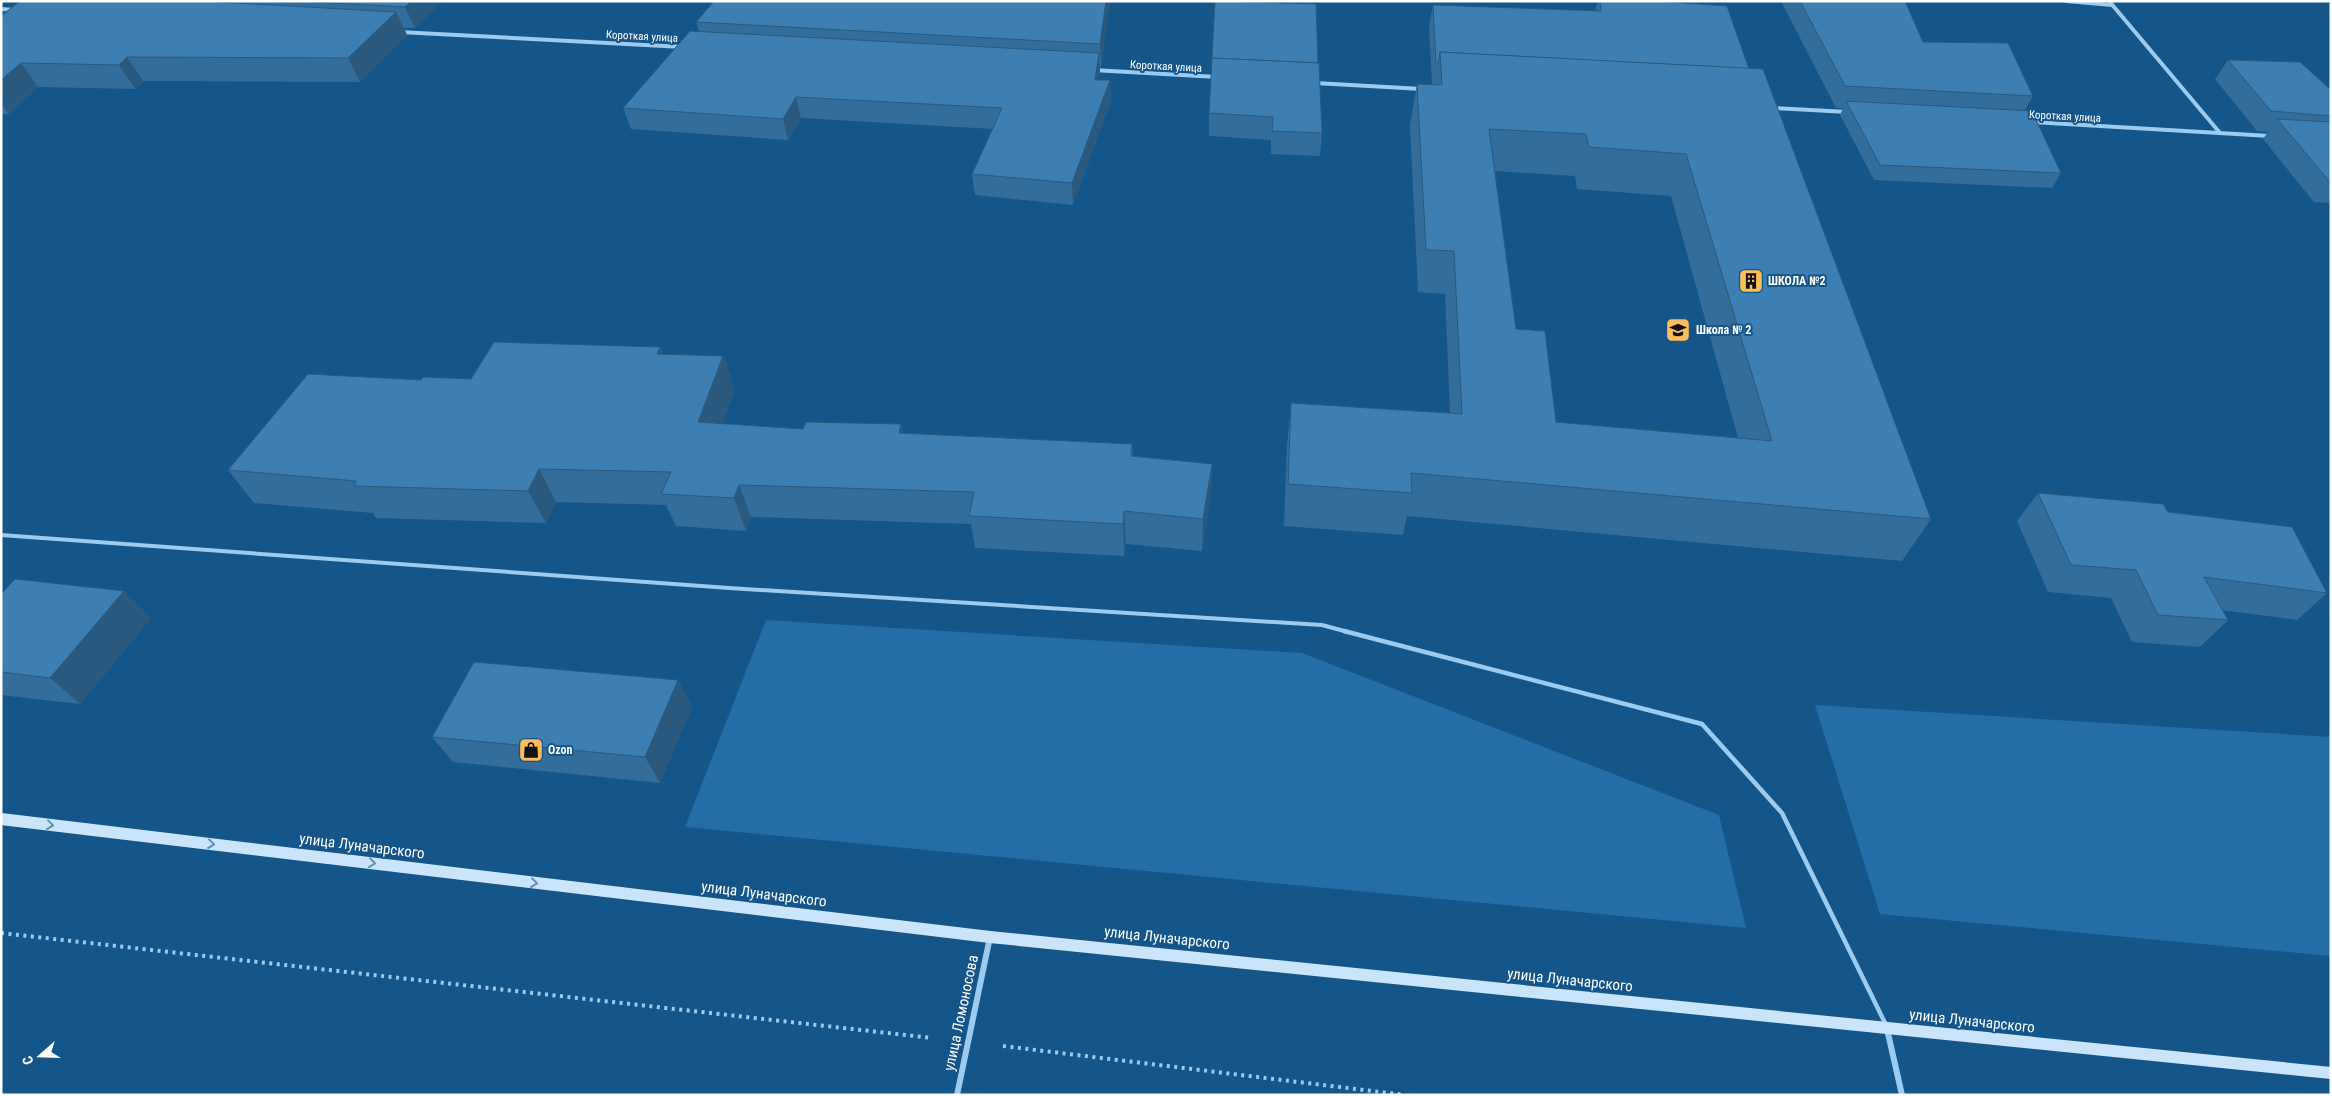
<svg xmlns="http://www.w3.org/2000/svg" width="2332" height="1096" font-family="'Roboto Condensed',sans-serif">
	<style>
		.green { fill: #246ea7 }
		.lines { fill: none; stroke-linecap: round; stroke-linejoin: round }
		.path { stroke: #9ccbef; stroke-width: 4; stroke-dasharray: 3 4.5; stroke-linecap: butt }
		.lane-far1 { stroke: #9ccbef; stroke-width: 4 }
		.lane { stroke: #9ccbef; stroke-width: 4.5 }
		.street-far1 { stroke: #9ccbef; stroke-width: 4 }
		.street { stroke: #9ccbef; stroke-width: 6 }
		.secondary { stroke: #cae5fb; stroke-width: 12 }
		.wall { fill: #346d9a; fill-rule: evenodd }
		.shaded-wall { fill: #2b597d }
		.building { fill: #3d7fb3; stroke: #2b597d; fill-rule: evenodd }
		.oneway { stroke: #5d8fb7 }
		.labels { text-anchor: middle; stroke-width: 4; stroke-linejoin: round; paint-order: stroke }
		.far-street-label { font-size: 11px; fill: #fff; stroke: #14558a }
		.poi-label { font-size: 12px; font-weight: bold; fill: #fff; stroke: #14558a; text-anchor: start }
		.near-street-label { font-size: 15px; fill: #fff; stroke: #14558a }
	</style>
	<rect width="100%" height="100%" fill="#14558a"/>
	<g class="green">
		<polygon points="766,620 1302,653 1719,815 1746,928 685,827"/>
		<polygon points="1815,705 2331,737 2331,956 1880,914"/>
	</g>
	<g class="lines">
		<g class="path">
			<polyline points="1,933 932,1038"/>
			<polyline points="1003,1046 1405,1095"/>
		</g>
		<polyline class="lane-far1" points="1,535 729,588 1322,625 1348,632"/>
		<polyline class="lane" points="1344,631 1702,724 1782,813 1886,1025"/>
		<g class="street-far1">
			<polyline points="2066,1 2112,5"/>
			<polyline points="2109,1 2220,133"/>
			<polyline points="1,9 14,10"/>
			<polyline points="399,32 683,47"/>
			<polyline points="1093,70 1217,77"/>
			<polyline points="1315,83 1422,89"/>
			<polyline points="1772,108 1848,112"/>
			<polyline points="2032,122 2270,136"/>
		</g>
		<g class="street">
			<polyline points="1887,1029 1902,1095"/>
			<polyline points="957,1095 990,937"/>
		</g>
		<polyline class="secondary" points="1,819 990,937 2331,1073"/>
	</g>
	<g class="wall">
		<polygon points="20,1 442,1 415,28 404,28 407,35 360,82 143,81 135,89 38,87 9,114 1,114 1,16"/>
		<polygon points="1110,1 1101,67 1100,67 1099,80 1110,80 1111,101 1073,205 975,195 972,174 993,129 801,118 788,140 631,129 623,108 699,31 696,22"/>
		<path d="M 1598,1 L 1655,1 L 1749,69 L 1931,519 L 1902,561 L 1407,516 L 1403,535 L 1284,526 L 1287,445 L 1291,403 L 1450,413 L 1445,294 L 1418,292 L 1410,125 L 1417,84 L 1432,85 L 1429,26 L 1433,5 L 1595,11 ZM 1495,171 L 1575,176 L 1577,189 L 1671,196 L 1738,438 L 1556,422 L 1516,329 Z"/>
		<polygon points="1781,1 1905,1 1923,42 2033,96 2024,111 2061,173 2052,188 1874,180 1840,115 1843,108 1836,108"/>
		<polygon points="2228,60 2331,90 2331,203 2314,202 2263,139 2268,132 2257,131 2215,79"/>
		<polygon points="1318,63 1322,133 1320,156 1271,154 1271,140 1209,136 1209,113"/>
		<polygon points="660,347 663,354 723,356 735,389 722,424 803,429 901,424 903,433 1132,444 1133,456 1212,464 1211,496 1202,551 1126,544 1124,556 975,548 971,524 751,517 746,531 676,526 666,505 556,502 546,523 376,518 373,513 254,503 228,470 421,380 471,379"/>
		<polygon points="2038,493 2168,512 2327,593 2297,620 2222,610 2228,620 2200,647 2132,642 2111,598 2048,592 2017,521"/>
		<polygon points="1,594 151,618 80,704 1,695"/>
		<polygon points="678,680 692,707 660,783 453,762 432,737"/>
	</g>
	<g class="shaded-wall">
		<polygon points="411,1 442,1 415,28 405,7"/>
		<polygon points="1106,1 1110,1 1101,67 1100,44"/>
		<polygon points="396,12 407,35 360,82 348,58"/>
		<polygon points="1099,53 1100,74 1096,101 1095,80"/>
		<polygon points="127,57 143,81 135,89 119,65"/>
		<polygon points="21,63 38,87 9,114 1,104 1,80"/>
		<polygon points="1110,80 1111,101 1073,205 1072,183"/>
		<polygon points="796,97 801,118 788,140 783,119"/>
		<polygon points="660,347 673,380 657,354"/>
		<polygon points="723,356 735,389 710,455 698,422"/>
		<polygon points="901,424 908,457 899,433"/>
		<polygon points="1212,464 1211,496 1202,551 1203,519"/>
		<polygon points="539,469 556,502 546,523 528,491"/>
		<polygon points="739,485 751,517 746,531 734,498"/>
		<polygon points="1124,511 1126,544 1124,556 1123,524"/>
		<polygon points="124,591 151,618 80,704 50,678"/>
		<polygon points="678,680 692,707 660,783 645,757"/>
	</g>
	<g class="building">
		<polygon points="20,1 201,1 396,12 348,58 127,57 119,65 21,63 1,80 1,16"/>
		<polygon points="295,1 411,1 405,7"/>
		<polygon points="714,1 1106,1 1100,44 696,22"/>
		<polygon points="1215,1 1316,4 1318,63 1212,58"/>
		<polygon points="1600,1 1655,1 1727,6 1749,69 1440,52 1438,64 1436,63 1433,5 1601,11"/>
		<polygon points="1800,1 1905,1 1923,42 2008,43 2033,96 1845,86"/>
		<polygon points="690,31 1099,53 1095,80 1110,80 1072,183 972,174 1002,108 796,97 783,119 623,108"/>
		<path d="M 1440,52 L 1763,69 L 1931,519 L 1411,473 L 1412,493 L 1288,484 L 1291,403 L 1462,414 L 1454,251 L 1426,250 L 1417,84 L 1442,85 ZM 1489,129 L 1586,134 L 1589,147 L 1686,154 L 1772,441 L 1556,422 L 1545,331 L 1516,329 Z"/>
		<polygon points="1212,58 1319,63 1322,133 1272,131 1273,117 1209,113"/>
		<polygon points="2228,60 2300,62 2331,90 2331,116 2271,111"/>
		<polygon points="1846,101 2032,111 2061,173 1880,165"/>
		<polygon points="2277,119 2331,122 2331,182 2330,182"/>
		<polygon points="494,342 660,347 657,354 723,356 698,422 803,429 806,422 901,424 899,433 1132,444 1131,456 1212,464 1203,519 1124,511 1123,524 969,516 974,492 739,485 734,498 661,494 671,472 539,469 528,491 354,486 356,481 228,470 308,374 421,380 423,377 471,379"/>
		<polygon points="2038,493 2163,504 2168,512 2292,527 2327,593 2204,577 2228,620 2158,615 2136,570 2071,565"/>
		<polygon points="15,579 124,591 50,678 1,672 1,594"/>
		<polygon points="474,662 678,680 645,757 432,737"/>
	</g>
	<defs><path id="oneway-chevron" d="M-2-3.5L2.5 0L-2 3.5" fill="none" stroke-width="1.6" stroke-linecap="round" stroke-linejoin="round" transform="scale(1.25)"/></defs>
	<g class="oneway">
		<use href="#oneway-chevron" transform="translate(50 825) rotate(7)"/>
		<use href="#oneway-chevron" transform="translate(211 844) rotate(7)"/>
		<use href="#oneway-chevron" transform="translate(372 863) rotate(7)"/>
		<use href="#oneway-chevron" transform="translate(534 883) rotate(7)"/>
	</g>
	<defs>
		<symbol id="building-square" viewBox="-11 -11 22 22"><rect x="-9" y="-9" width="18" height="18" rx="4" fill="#ffbc5b" stroke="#14558a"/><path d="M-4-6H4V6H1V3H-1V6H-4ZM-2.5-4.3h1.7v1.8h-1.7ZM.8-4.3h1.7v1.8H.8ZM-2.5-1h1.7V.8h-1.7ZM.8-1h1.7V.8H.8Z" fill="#111"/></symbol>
		<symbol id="school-square" viewBox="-11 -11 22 22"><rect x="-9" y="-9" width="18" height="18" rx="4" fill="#ffbc5b" stroke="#14558a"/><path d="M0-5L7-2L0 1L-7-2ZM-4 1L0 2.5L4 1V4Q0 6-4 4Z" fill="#111"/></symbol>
		<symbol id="shop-square" viewBox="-11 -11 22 22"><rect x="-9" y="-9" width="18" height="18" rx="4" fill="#ffbc5b" stroke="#14558a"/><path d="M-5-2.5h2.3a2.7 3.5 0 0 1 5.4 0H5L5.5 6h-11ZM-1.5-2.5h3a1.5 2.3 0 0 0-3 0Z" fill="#111"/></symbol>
	</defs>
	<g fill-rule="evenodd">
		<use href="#building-square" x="1737" y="267" width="28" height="28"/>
		<use href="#school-square" x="1664" y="316" width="28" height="28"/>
		<use href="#shop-square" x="517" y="736" width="28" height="28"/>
	</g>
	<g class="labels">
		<g class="far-street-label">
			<text transform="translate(642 36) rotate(3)" y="4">Короткая улица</text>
			<text transform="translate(1166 66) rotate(3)" y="4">Короткая улица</text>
			<text transform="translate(2065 116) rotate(3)" y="4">Короткая улица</text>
		</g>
		<g class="poi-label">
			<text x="1768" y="285">ШКОЛА №2</text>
			<text x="1696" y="334">Школа № 2</text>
			<text x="548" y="754">Ozon</text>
		</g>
		<g class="near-street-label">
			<text transform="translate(362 846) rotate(7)" y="5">улица Луначарского</text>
			<text transform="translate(764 894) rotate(7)" y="5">улица Луначарского</text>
			<text transform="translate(1167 938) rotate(6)" y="5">улица Луначарского</text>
			<text transform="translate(1570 980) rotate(6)" y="5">улица Луначарского</text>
			<text transform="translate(961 1013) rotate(-78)" y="5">улица Ломоносова</text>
			<text transform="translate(1972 1021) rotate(6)" y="5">улица Луначарского</text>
		</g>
	</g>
	<rect width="2332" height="1096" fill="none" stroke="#ffffff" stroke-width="5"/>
	<g transform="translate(40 1056) rotate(250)" stroke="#14558a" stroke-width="4" paint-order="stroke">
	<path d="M0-4L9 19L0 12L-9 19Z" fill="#ffffff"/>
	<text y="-8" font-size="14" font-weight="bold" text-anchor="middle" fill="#ffffff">С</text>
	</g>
</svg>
